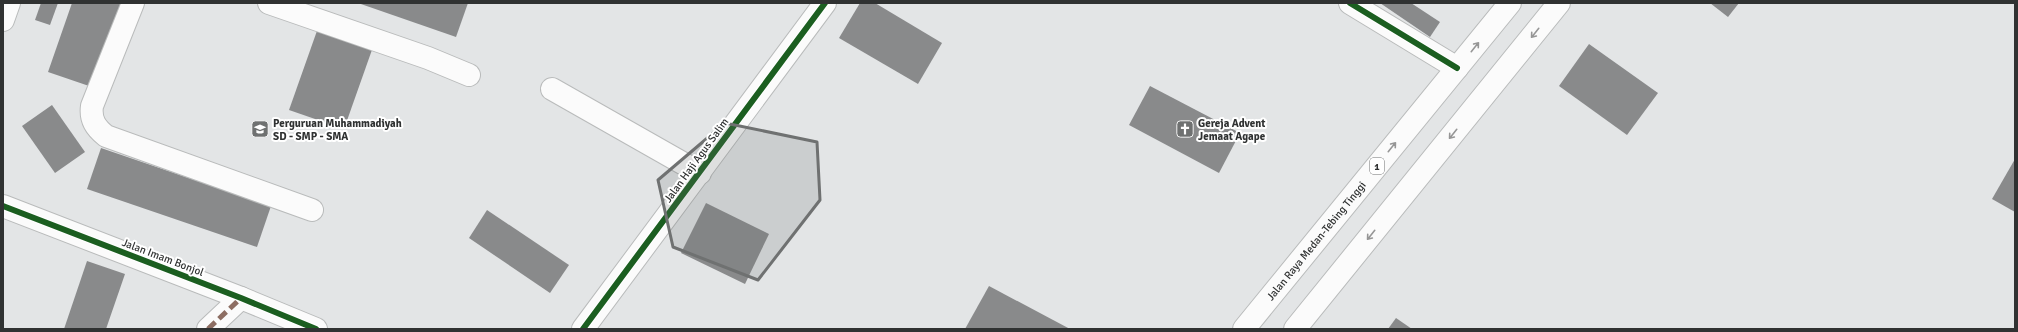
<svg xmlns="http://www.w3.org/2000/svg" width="2018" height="332" font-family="Signika,sans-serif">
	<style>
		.building { fill: #898a8b }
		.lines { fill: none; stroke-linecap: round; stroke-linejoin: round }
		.minor-casing { stroke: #b9bbbb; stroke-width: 24 }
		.highway-casing { stroke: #b9bbbb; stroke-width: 24 }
		.minor { stroke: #fbfbfb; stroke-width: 22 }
		.highway { stroke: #fbfbfb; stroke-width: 22 }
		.quiet { stroke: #8d6e63; stroke-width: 5; stroke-dasharray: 10 5; stroke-linecap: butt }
		.cycleway-casing { stroke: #fff; stroke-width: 8 }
		.cycleway { stroke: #1b5e20; stroke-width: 6 }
		.oneway { stroke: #969696 }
		.marked { fill: #6f7171; fill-opacity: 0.2; stroke: #6f7171; stroke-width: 3; stroke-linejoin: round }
		.labels { text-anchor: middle; stroke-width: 4; stroke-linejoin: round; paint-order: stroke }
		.shield { fill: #fff; stroke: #6e7070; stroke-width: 1 }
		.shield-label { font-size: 10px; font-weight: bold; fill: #303232 }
		.poi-label { font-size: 11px; font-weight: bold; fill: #303232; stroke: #fff; text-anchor: start }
		.street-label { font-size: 11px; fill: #303232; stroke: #fff }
	</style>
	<rect width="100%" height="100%" fill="#e3e5e6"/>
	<g class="building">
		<polygon points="41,3 58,3 50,25 35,20"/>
		<polygon points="72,3 122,3 92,87 48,72"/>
		<polygon points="358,3 468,3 456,37"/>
		<polygon points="860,3 875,3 942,43 918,84 839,38"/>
		<polygon points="1380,3 1411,3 1440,22 1430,37"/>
		<polygon points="1710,3 1739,3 1728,17"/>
		<polygon points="318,28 373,47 344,129 289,110"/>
		<polygon points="1589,44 1658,93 1627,135 1559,86"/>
		<polygon points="1150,86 1240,133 1219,173 1129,125"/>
		<polygon points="52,105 85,152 55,173 22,126"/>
		<polygon points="101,148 271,206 257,247 87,189"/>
		<polygon points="2015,159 2015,212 1992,199"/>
		<polygon points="706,203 769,234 745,284 681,253"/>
		<polygon points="487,210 569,265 550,293 469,238"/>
		<polygon points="87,261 125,274 106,329 64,329"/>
		<polygon points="989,286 1070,329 965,329"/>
		<polygon points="1396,318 1412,329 1388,329"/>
	</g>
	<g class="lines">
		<defs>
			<g id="minor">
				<path d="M 133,3 L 92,106 C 90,120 96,128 106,136 L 312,210"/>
				<polyline points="269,3 428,58 469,75"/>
				<polyline points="1350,3 1457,68"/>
				<polyline points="3,20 9,3"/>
				<polyline points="552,89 700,173"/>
				<polyline points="3,206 241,298 316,329"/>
				<polyline points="208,329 241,298"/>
				<polyline points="583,329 825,3"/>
			</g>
			<g id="highway">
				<path id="s1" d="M 1244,329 L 1510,3"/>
				<polyline points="1295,329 1559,3"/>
			</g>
		</defs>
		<use href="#minor" class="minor-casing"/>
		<use href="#highway" class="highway-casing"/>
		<use href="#minor" class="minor"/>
		<use href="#highway" class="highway"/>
		<polyline class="quiet" points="208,329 241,298"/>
		<defs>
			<g id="cycleway">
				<polyline points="1350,3 1457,68"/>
				<polyline points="3,206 241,298 316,329"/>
				<polyline points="583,329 825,3"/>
			</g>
		</defs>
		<use href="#cycleway" class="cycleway-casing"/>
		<use href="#cycleway" class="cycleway"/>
	</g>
	<defs><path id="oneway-shaft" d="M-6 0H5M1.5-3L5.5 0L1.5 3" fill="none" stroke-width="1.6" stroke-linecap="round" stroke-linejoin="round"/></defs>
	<g class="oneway">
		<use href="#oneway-shaft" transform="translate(1535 33) rotate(129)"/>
		<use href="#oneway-shaft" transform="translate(1475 47) rotate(-51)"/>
		<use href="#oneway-shaft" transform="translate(1453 134) rotate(129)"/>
		<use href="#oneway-shaft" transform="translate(1392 147) rotate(-51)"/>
		<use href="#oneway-shaft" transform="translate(1371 235) rotate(129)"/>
	</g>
	<path class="marked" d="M 725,123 L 817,142 L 820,200 L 758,280 L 673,247 L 658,180 Z"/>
	<defs>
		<symbol id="school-square" viewBox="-11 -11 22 22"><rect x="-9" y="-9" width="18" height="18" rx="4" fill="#6f7171" stroke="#fff"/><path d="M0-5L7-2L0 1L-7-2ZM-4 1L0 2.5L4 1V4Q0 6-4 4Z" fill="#fff"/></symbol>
		<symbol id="church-square" viewBox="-11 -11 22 22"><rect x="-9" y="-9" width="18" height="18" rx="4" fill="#6f7171" stroke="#fff"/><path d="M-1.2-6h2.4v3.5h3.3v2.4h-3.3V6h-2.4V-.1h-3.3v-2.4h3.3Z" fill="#fff"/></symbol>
	</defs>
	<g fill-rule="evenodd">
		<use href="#school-square" x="250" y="119" width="20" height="20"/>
		<use href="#church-square" x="1175" y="119" width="20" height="20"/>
	</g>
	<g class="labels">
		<rect class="shield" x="1370" y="158" width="14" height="16" rx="3"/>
		<g class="shield-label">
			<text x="1377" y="170">1</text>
		</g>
		<g class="poi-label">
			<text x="273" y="127">Perguruan Muhammadiyah<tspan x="273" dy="13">SD - SMP - SMA</tspan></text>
			<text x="1198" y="127">Gereja Advent<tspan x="1198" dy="13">Jemaat Agape</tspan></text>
		</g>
		<g class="street-label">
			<text transform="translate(696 160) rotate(-54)" y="4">Jalan Haji Agus Salim</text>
			<text dy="4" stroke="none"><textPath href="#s1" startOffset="114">Jalan Raya Medan-Tebing Tinggi</textPath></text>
			<text transform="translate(163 257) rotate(21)" y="4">Jalan Imam Bonjol</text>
		</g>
	</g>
	<rect width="2018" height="332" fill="none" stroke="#303232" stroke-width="8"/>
</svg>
